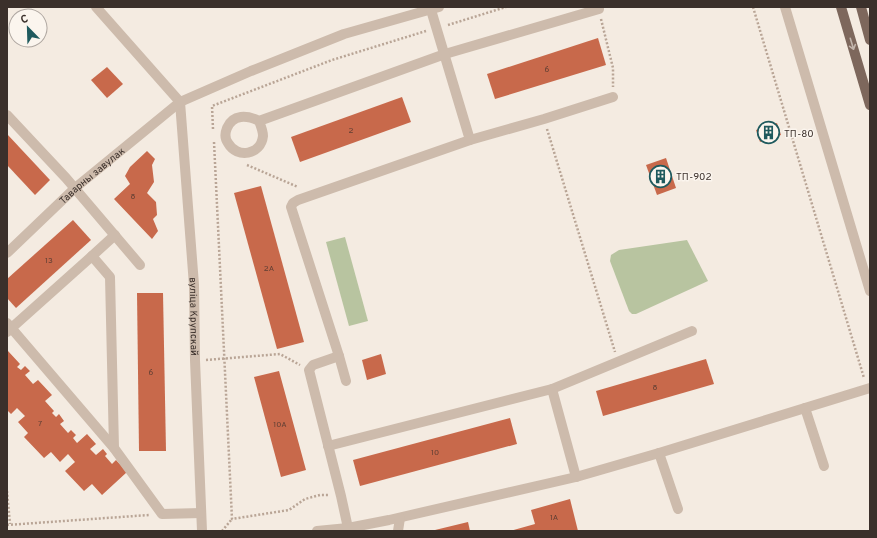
<svg xmlns="http://www.w3.org/2000/svg" width="877" height="538" font-family="Overpass,sans-serif">
	<style>
		.green { fill: #b8c4a0 }
		.building { fill: #c8694b }
		.lines { fill: none; stroke-linecap: round; stroke-linejoin: round }
		.path { stroke: #b9a596; stroke-width: 2.5; stroke-dasharray: 2 2; stroke-linecap: butt }
		.minor { stroke: #cdbbac; stroke-width: 10 }
		.major { stroke: #7d675c; stroke-width: 10 }
		.oneway { stroke: #c2b5ac }
		.labels { text-anchor: middle; stroke-width: 3; stroke-linejoin: round; paint-order: stroke }
		.number-label { font-size: 8px; fill: #5e3e33 }
		.poi-label { font-size: 10px; fill: #3b302b; stroke: #fbf5ee; text-anchor: start }
		.street-label { font-size: 10px; fill: #3b302b; stroke: #fbf5ee }
	</style>
	<rect width="100%" height="100%" fill="#f4ebe1"/>
	<g class="green">
		<polygon points="345,237 368,321 349,326 326,242"/>
		<polygon points="687,240 708,281 636,314 632,314 629,311 610,261 611,255 619,250"/>
	</g>
	<g class="building">
		<polygon points="598,38 606,65 495,99 487,74"/>
		<polygon points="107,67 123,84 107,98 91,80"/>
		<polygon points="402,97 411,122 300,162 291,137"/>
		<polygon points="777,123 781,135 760,142 756,130"/>
		<polygon points="7,134 50,180 35,195 7,165"/>
		<polygon points="147,151 155,159 152,165 154,182 147,193 156,202 157,215 153,219 158,231 152,239 114,199 130,184 125,176 130,167"/>
		<polygon points="666,158 676,188 657,195 646,165"/>
		<polygon points="261,186 304,342 277,349 234,193"/>
		<polygon points="73,220 91,240 16,308 7,298 7,279"/>
		<polygon points="137,293 163,293 166,451 139,451"/>
		<polygon points="8,351 20,364 17,367 21,370 25,366 30,371 25,375 33,384 38,380 52,395 45,401 54,411 52,413 56,417 59,414 64,421 60,424 68,433 71,430 76,435 73,438 77,443 87,434 96,444 90,449 96,455 103,449 107,454 105,456 112,464 116,460 127,472 102,495 92,484 84,491 65,471 75,462 68,454 60,462 51,452 44,458 24,437 28,433 18,422 25,416 17,408 11,414 7,410 7,352"/>
		<polygon points="381,354 386,374 367,380 362,360"/>
		<polygon points="706,359 714,384 603,416 596,391"/>
		<polygon points="279,371 306,470 281,477 254,377"/>
		<polygon points="510,418 517,444 360,486 353,460"/>
		<polygon points="570,499 578,531 510,531 535,524 531,510"/>
		<polygon points="468,522 470,531 435,531 435,530"/>
	</g>
	<g class="lines">
		<g class="path">
			<polyline points="753,7 864,378"/>
			<polyline points="601,19 613,68 613,87"/>
			<polyline points="448,25 506,7"/>
			<polyline points="213,129 212,106 332,60 426,31"/>
			<polyline points="547,129 615,352"/>
			<polyline points="214,142 232,519 289,510 305,499 320,495 329,495"/>
			<polyline points="247,165 298,187"/>
			<polyline points="206,360 280,354 300,365"/>
			<polyline points="7,491 10,524"/>
			<polyline points="7,525 149,515"/>
			<polyline points="222,531 232,519"/>
		</g>
		<g class="minor">
			<polyline points="96,7 180,102"/>
			<polyline points="785,7 870,291"/>
			<path id="s1" d="M 180,102 L 194,285 L 195,360 L 202,531"/>
			<polyline points="7,115 66,178 140,265"/>
			<path d="M 259,121 C 261,126 263,131 263,136 C 261,155 237,159 228,143 C 225,139 225,133 227,128 C 233,114 247,115 259,121 L 445,54 L 599,9"/>
			<polyline points="470,140 544,119 613,97"/>
			<path id="s2" d="M 7,253 L 75,188 L 180,102 L 251,71 L 344,34 L 439,7"/>
			<polyline points="92,256 115,235"/>
			<polyline points="7,323 114,448 162,514 201,513"/>
			<polyline points="7,332 92,256 110,277 114,448"/>
			<polyline points="339,356 313,365 309,370 341,496 348,528"/>
			<polyline points="346,381 339,356 291,207 293,203 298,200 470,140 431,10"/>
			<polyline points="552,389 692,331"/>
			<polyline points="805,408 824,466"/>
			<polyline points="659,453 678,509"/>
			<polyline points="576,477 659,453 870,388"/>
			<polyline points="317,531 348,528 389,520 576,477 552,389 328,446"/>
			<polyline points="398,531 400,518"/>
		</g>
		<g class="major">
			<polyline points="841,7 870,105"/>
			<polyline points="861,7 870,40"/>
		</g>
	</g>
	<defs><path id="oneway-shaft" d="M-6 0H5M1.5-3L5.5 0L1.5 3" fill="none" stroke-width="1.6" stroke-linecap="round" stroke-linejoin="round"/></defs>
	<use class="oneway" href="#oneway-shaft" transform="translate(852 44) rotate(73)"/>
	<defs>
		<symbol id="building-ring" viewBox="-11 -11 22 22"><circle r="9.5" fill="#fbf5ee" stroke="#1f5a5e" stroke-width="1.5"/><path d="M-4-6H4V6H1V3H-1V6H-4ZM-2.5-4.3h1.7v1.8h-1.7ZM.8-4.3h1.7v1.8H.8ZM-2.5-1h1.7V.8h-1.7ZM.8-1h1.7V.8H.8Z" fill="#1f5a5e"/></symbol>
	</defs>
	<g fill-rule="evenodd">
		<use href="#building-ring" x="756" y="120" width="25" height="25"/>
		<use href="#building-ring" x="648" y="164" width="25" height="25"/>
	</g>
	<g class="labels">
		<g class="number-label">
			<text x="547" y="72">6</text>
			<text x="351" y="133">2</text>
			<text x="133" y="199">8</text>
			<text x="49" y="263">13</text>
			<text x="269" y="271">2А</text>
			<text x="151" y="375">6</text>
			<text x="655" y="390">8</text>
			<text x="40" y="426">7</text>
			<text x="280" y="427">10А</text>
			<text x="435" y="455">10</text>
			<text x="554" y="520">1А</text>
		</g>
		<g class="poi-label">
			<text x="784" y="137">ТП-80</text>
			<text x="676" y="180">ТП-902</text>
		</g>
		<g class="street-label">
			<text dy="4" stroke="none"><textPath href="#s2" startOffset="115">Таварны завулак</textPath></text>
			<text dy="4" stroke="none"><textPath href="#s1" startOffset="215">вуліца Крупскай</textPath></text>
		</g>
	</g>
	<rect width="877" height="538" fill="none" stroke="#3b302b" stroke-width="16"/>
	<g transform="translate(28 28) rotate(337)"><circle r="19" fill="#fbf5ee" stroke="#aea6a0"/>
	<path d="M0-3L7 15L0 10L-7 15Z" fill="#1f5a5e"/>
	<text y="-6" font-size="11" font-weight="bold" text-anchor="middle" fill="#3b302b">С</text>
	</g>
</svg>
